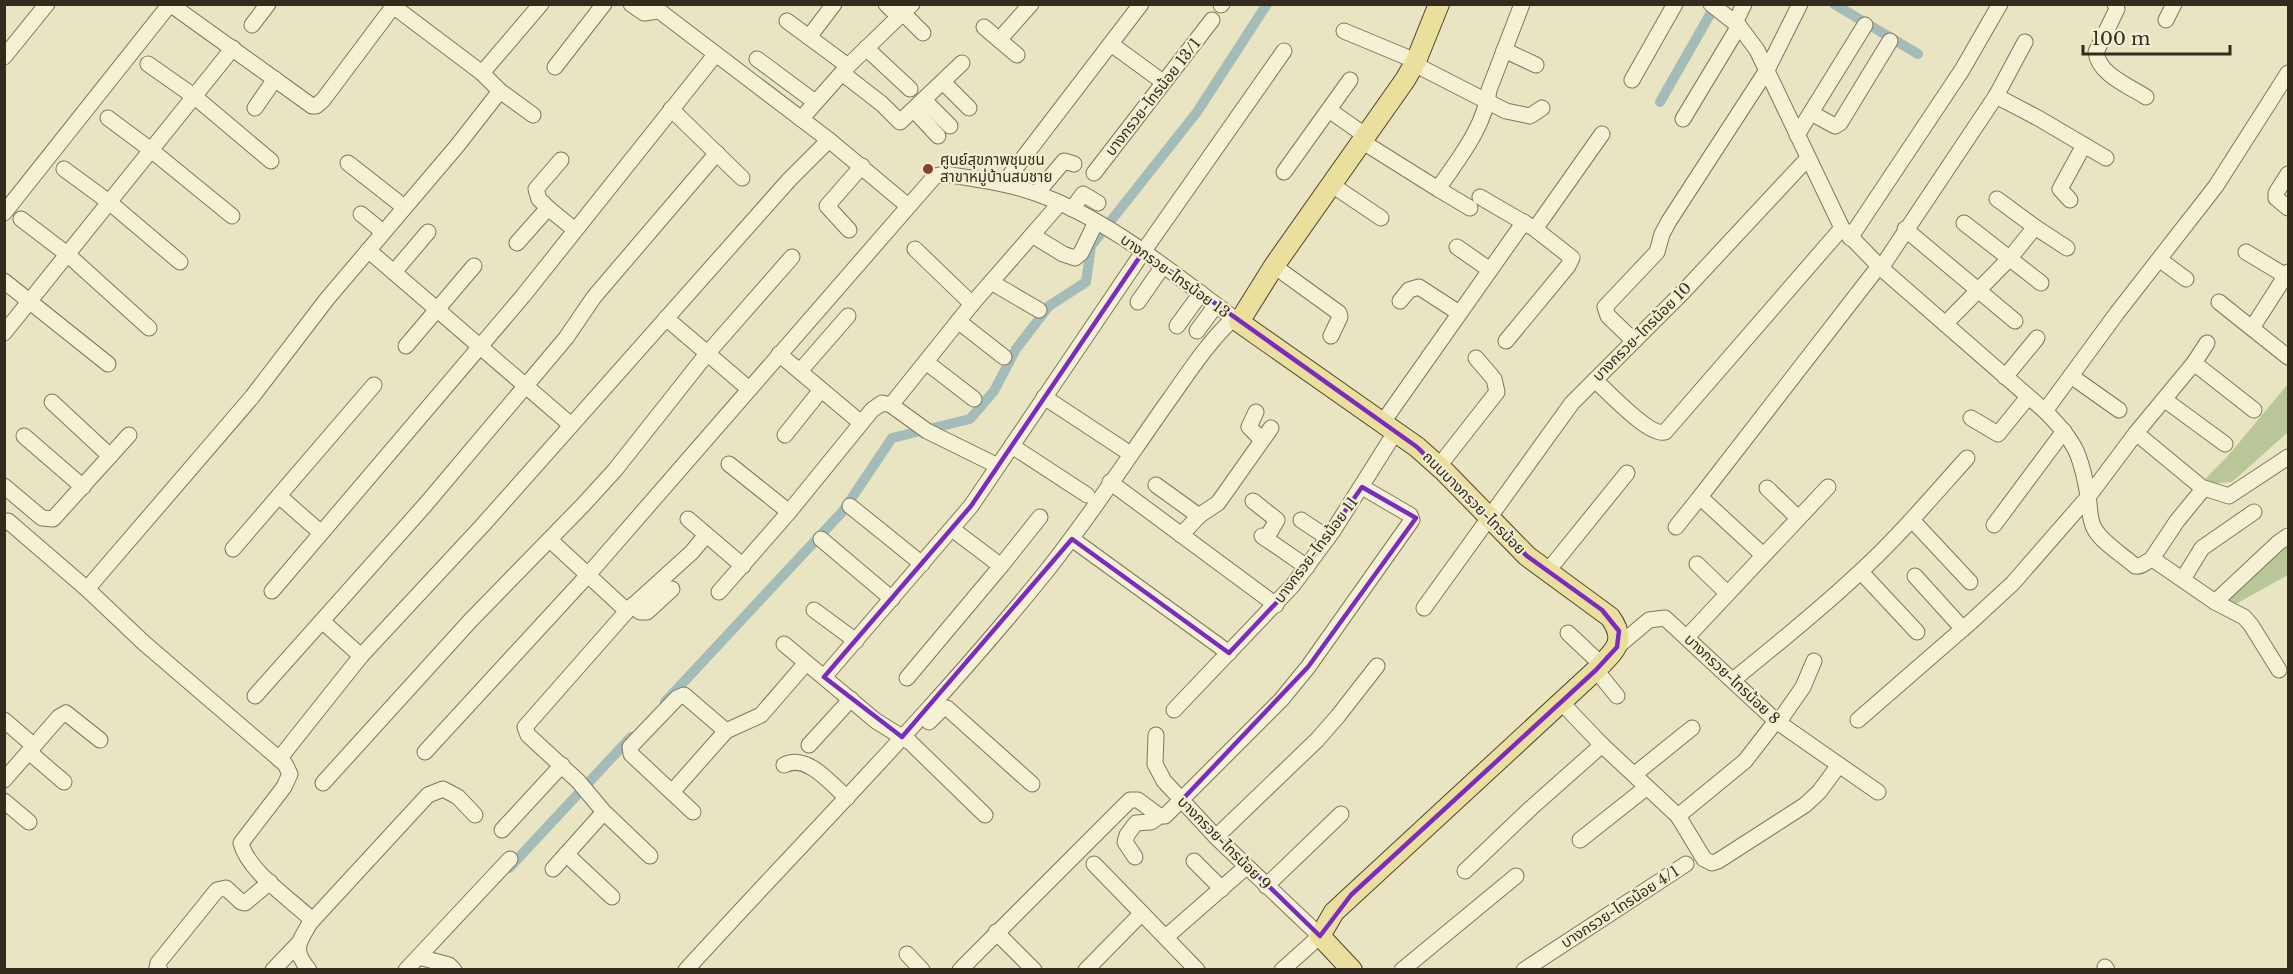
<svg xmlns="http://www.w3.org/2000/svg" width="2293" height="974" font-family="'Libre Baskerville','Noto Sans Thai',serif">
	<style>
		.green { fill: #b9c697 }
		.lines { fill: none; stroke-linecap: round; stroke-linejoin: round }
		.canal { stroke: #a4bcb9; stroke-width: 10 }
		.minor-casing { stroke: #81765b; stroke-width: 17 }
		.major-casing { stroke: #4f442f; stroke-width: 22 }
		.minor { stroke: #f5f1d4; stroke-width: 15 }
		.major { stroke: #eadf9c; stroke-width: 20 }
		.marked { fill: none; stroke: #7b2cbf; stroke-width: 4.5; stroke-linejoin: round }
		.poi-dot { fill: #8b3f30; stroke: #f2eed1; stroke-width: 2 }
		.labels { text-anchor: middle; stroke-width: 4.5; stroke-linejoin: round; paint-order: stroke }
		.street-label { font-size: 15px; fill: #332b1e; stroke: #f2eed1 }
		.poi-label { font-size: 15px; fill: #332b1e; stroke: #f2eed1; text-anchor: start }
	</style>
	<rect width="100%" height="100%" fill="#e9e4c2"/>
	<g class="green">
		<polygon points="2288,384 2288,432 2232,482 2199,485 2227,457"/>
		<polygon points="2288,546 2288,575 2232,606 2223,592"/>
	</g>
	<g class="lines">
		<g class="canal">
			<polyline points="1834,4 1918,54"/>
			<polyline points="1660,102 1716,4"/>
			<polyline points="665,702 843,511 892,438 970,419 994,391 1016,349 1049,306 1086,282 1091,246 1197,112 1267,4"/>
			<polyline points="509,868 631,737"/>
		</g>
		<defs>
			<g id="minor">
				<polyline points="170,4 312,106 316,106 323,100 395,4"/>
				<polyline points="631,4 644,13 658,11 662,13 829,140 908,206"/>
				<polyline points="886,4 899,17"/>
				<path d="M 1711,4 L 1739,26 L 1757,50 L 1842,228 L 1881,268 L 2045,411 C 2075,441 2081,454 2088,496 C 2090,506 2089,519 2094,528 C 2102,543 2123,555 2135,566 C 2143,568 2146,559 2154,560 L 2215,602 L 2244,617 L 2251,625 L 2279,670"/>
				<path d="M 2115,4 L 2117,9 L 2096,52 C 2098,74 2129,86 2146,97"/>
				<polyline points="1221,5 1222,4"/>
				<polyline points="903,13 923,33"/>
				<polyline points="2166,20 2174,4"/>
				<polyline points="787,21 848,66"/>
				<polyline points="1735,23 1744,4"/>
				<polyline points="252,25 268,4"/>
				<polyline points="984,27 1017,55"/>
				<polyline points="1344,31 1416,61"/>
				<polyline points="809,37 834,4"/>
				<polyline points="999,40 1031,4"/>
				<polyline points="1111,44 1163,82"/>
				<polyline points="866,48 910,89"/>
				<polyline points="1504,50 1536,65"/>
				<polyline points="4,57 47,4"/>
				<polyline points="757,59 815,102"/>
				<polyline points="148,64 195,97 271,161"/>
				<polyline points="1414,64 1506,111 1530,116 1542,108"/>
				<polyline points="555,67 604,4"/>
				<polyline points="482,73 541,4"/>
				<polyline points="842,73 882,104 900,122 962,63"/>
				<polyline points="1632,80 1675,4"/>
				<polyline points="943,82 969,108"/>
				<polyline points="500,91 533,115"/>
				<polyline points="1996,96 2038,118 2106,158"/>
				<polyline points="924,100 950,126"/>
				<polyline points="255,108 275,79"/>
				<polyline points="671,109 742,178"/>
				<polyline points="914,110 938,136"/>
				<polyline points="1329,110 1366,136"/>
				<polyline points="1811,113 1835,126 1840,123 1890,41"/>
				<polyline points="108,118 151,150 232,216"/>
				<polyline points="801,119 848,66 912,4"/>
				<polyline points="1683,119 1739,26"/>
				<polyline points="1797,135 1865,25"/>
				<path d="M 1363,142 L 1438,189 C 1458,159 1485,127 1489,90 L 1522,4"/>
				<polyline points="348,163 404,207"/>
				<polyline points="64,169 109,202 180,262"/>
				<polyline points="1284,172 1350,80"/>
				<polyline points="1094,173 1212,20"/>
				<polyline points="2288,174 2276,193 2276,198 2288,208"/>
				<polyline points="1004,183 1141,4"/>
				<polyline points="1332,185 1381,218"/>
				<polyline points="1438,189 1470,208"/>
				<polyline points="1037,193 1064,161 1074,164"/>
				<polyline points="1480,197 1535,229 1572,258 1568,266 1506,341"/>
				<polyline points="2070,200 2060,189 2084,145"/>
				<polyline points="548,208 539,199 536,189 561,160"/>
				<polyline points="1072,209 1083,194 1098,203"/>
				<polyline points="4,213 170,4"/>
				<polyline points="361,214 383,232"/>
				<polyline points="21,219 67,254 149,328"/>
				<polyline points="1964,223 2041,283"/>
				<polyline points="2035,227 2067,248"/>
				<polyline points="1535,229 1602,134"/>
				<polyline points="1905,229 2015,321"/>
				<polyline points="849,230 827,206 862,166"/>
				<polyline points="1032,235 1063,254 1075,258 1081,253 1096,222"/>
				<polyline points="1850,238 1962,70 2000,4"/>
				<polyline points="517,243 548,208 575,230"/>
				<polyline points="1457,247 1490,270"/>
				<polyline points="915,249 972,304"/>
				<polyline points="368,250 571,425"/>
				<polyline points="2246,252 2286,276"/>
				<polyline points="2160,260 2186,279"/>
				<polyline points="1274,266 1339,313 1340,317 1331,336"/>
				<polyline points="1881,268 1996,96 2025,42"/>
				<polyline points="394,272 428,232"/>
				<polyline points="4,281 108,364"/>
				<polyline points="991,282 1039,310"/>
				<polyline points="1400,301 1409,290 1419,287 1459,313"/>
				<polyline points="1138,302 1163,266"/>
				<polyline points="2219,302 2288,357"/>
				<polyline points="666,318 749,389"/>
				<polyline points="958,321 1004,357"/>
				<polyline points="1945,324 2010,258 2035,227 1997,199"/>
				<polyline points="1177,326 1201,293"/>
				<polyline points="2252,328 2288,272"/>
				<polyline points="1197,331 1216,305"/>
				<polyline points="4,333 233,48"/>
				<polyline points="1634,341 1608,316 1605,307 1657,252 1662,234 1669,221 1767,70 1800,4"/>
				<polyline points="406,346 474,266"/>
				<polyline points="779,354 861,423"/>
				<polyline points="926,362 974,399"/>
				<polyline points="2194,363 2254,410"/>
				<polyline points="800,371 848,316"/>
				<polyline points="2071,376 2119,410"/>
				<polyline points="2005,377 2037,338"/>
				<path d="M 1595,380 C 1607,391 1650,437 1665,432 L 1842,228"/>
				<polyline points="1044,397 1123,449"/>
				<polyline points="2165,400 2225,444"/>
				<polyline points="52,402 110,456"/>
				<polyline points="2045,411 2117,313 2216,186 2288,73"/>
				<polyline points="1256,412 1249,427 1262,440"/>
				<polyline points="1971,418 1998,434 2028,397"/>
				<polyline points="1383,422 1524,222"/>
				<polyline points="2136,433 2199,485"/>
				<polyline points="785,435 821,390"/>
				<polyline points="24,436 83,487"/>
				<polyline points="1012,446 1087,495"/>
				<polyline points="729,464 789,512"/>
				<polyline points="998,466 927,431 891,405 972,304 1060,203"/>
				<polyline points="1439,466 1497,392 1494,379 1476,358"/>
				<polyline points="1110,482 1276,605"/>
				<polyline points="1156,485 1199,516"/>
				<polyline points="4,486 42,518 53,519 129,435"/>
				<polyline points="1767,488 1798,518"/>
				<polyline points="279,496 320,532"/>
				<polyline points="1253,501 1277,520 1266,539"/>
				<polyline points="850,506 922,564"/>
				<polyline points="688,519 743,566"/>
				<polyline points="1301,520 1328,538"/>
				<polyline points="1912,520 1970,582"/>
				<path d="M 4,522 L 8,521 L 87,589 L 144,643 L 285,764 L 290,774 L 284,787 L 241,843 C 248,871 289,898 310,918 L 310,923"/>
				<polyline points="1994,525 2064,431"/>
				<polyline points="1676,527 1700,497"/>
				<polyline points="1181,535 1200,515 1218,503 1271,428"/>
				<polyline points="1262,536 1307,567"/>
				<polyline points="821,539 892,599"/>
				<polyline points="1072,539 1229,653"/>
				<polyline points="550,540 627,611"/>
				<polyline points="233,549 374,385"/>
				<polyline points="1763,555 1700,497 1879,266"/>
				<polyline points="2151,560 2177,521 2204,488 2229,496 2288,457"/>
				<polyline points="1697,564 1727,593"/>
				<polyline points="1001,566 1040,517"/>
				<polyline points="1547,572 1627,473"/>
				<polyline points="1861,572 1917,632"/>
				<polyline points="1915,576 1963,629"/>
				<polyline points="2183,579 2202,548 2254,512"/>
				<polyline points="87,589 252,397 327,299 457,146 500,91 482,73 393,6"/>
				<polyline points="272,591 523,296 715,55"/>
				<polyline points="719,592 789,512 872,410 882,403 891,405"/>
				<polyline points="2215,602 2278,543 2288,536"/>
				<polyline points="633,605 640,612 647,612 672,589"/>
				<polyline points="1424,608 1572,403 1684,291 1808,158"/>
				<polyline points="814,610 856,641"/>
				<polyline points="322,621 361,656"/>
				<polyline points="1568,633 1601,664"/>
				<polyline points="1687,637 1828,487"/>
				<polyline points="784,644 876,721 910,742 985,815"/>
				<polyline points="1617,647 1649,620 1665,618 1776,721 1878,792"/>
				<polyline points="1596,670 1617,696"/>
				<polyline points="824,677 971,506 1143,252 1284,51"/>
				<polyline points="907,678 1001,566 952,529"/>
				<path d="M 1733,680 C 1776,645 1820,610 1860,572 C 1898,537 1932,497 1967,458"/>
				<polyline points="255,696 426,504 566,338 594,297 717,153"/>
				<polyline points="1561,702 1602,745 1678,816 1704,859 1712,863 1718,861 1805,805 1819,792 1839,765"/>
				<polyline points="1174,710 1293,585 1333,531 1396,431"/>
				<polyline points="4,720 34,746"/>
				<polyline points="1858,720 1973,620 2013,583 2088,497 2136,433 2194,363 2207,343"/>
				<polyline points="929,722 943,708 947,708 1032,784"/>
				<polyline points="1778,723 1803,687 1814,661"/>
				<polyline points="1156,735 1155,764 1164,781 1216,837 1320,936 1282,970"/>
				<polyline points="809,745 851,699"/>
				<polyline points="29,752 64,782"/>
				<path d="M 425,752 L 587,576 L 935,176 L 944,174 C 976,179 1008,183 1038,194 C 1112,221 1176,276 1239,322"/>
				<polyline points="279,759 361,656 482,526 789,180 829,140"/>
				<path d="M 784,765 C 807,753 831,784 847,798"/>
				<polyline points="1635,774 1692,728"/>
				<polyline points="4,780 59,717 66,713 100,740"/>
				<polyline points="323,783 470,621 584,504 615,470 706,355 792,257"/>
				<polyline points="672,792 726,731 761,715 806,663"/>
				<polyline points="4,801 29,822"/>
				<polyline points="693,812 631,754 630,747 677,698 684,695 726,731"/>
				<polyline points="1678,816 1745,761 1776,721"/>
				<polyline points="502,830 562,765"/>
				<polyline points="1216,837 1317,740 1338,716 1377,666"/>
				<polyline points="1580,840 1647,787"/>
				<polyline points="566,854 612,897"/>
				<polyline points="650,856 604,812 578,781 528,735 525,727 627,611 692,552 706,535"/>
				<polyline points="1135,857 1125,842 1127,835 1136,823 1151,822 1160,816"/>
				<polyline points="1194,861 1222,889"/>
				<polyline points="1094,864 1197,970"/>
				<polyline points="553,869 604,812"/>
				<polyline points="1465,871 1531,808 1602,745"/>
				<polyline points="1266,886 1341,814"/>
				<polyline points="996,932 1034,970"/>
				<polyline points="1166,937 1246,867"/>
				<polyline points="907,954 922,970"/>
				<polyline points="419,957 449,965 454,970"/>
				<polyline points="2105,967 2107,970"/>
				<polyline points="160,970 157,968 158,963 217,890 226,888 241,902 245,903 270,882"/>
				<polyline points="273,970 298,944"/>
				<path d="M 309,970 C 292,949 298,944 310,923 L 428,795 L 443,789 L 458,797 L 475,815"/>
				<polyline points="406,970 510,859"/>
				<path d="M 686,970 C 806,838 933,712 1045,573 C 1089,518 1128,458 1169,400 C 1189,372 1208,342 1234,318"/>
				<polyline points="960,970 1130,800 1138,800 1158,815 1165,816 1281,700 1308,667 1412,520 1410,515 1362,487"/>
				<polyline points="1086,970 1142,913"/>
				<polyline points="1402,970 1516,876"/>
				<polyline points="1524,970 1686,864"/>
			</g>
			<path id="major" d="M 1352,970 L 1320,936 L 1334,912 L 1596,670 C 1614,651 1628,642 1610,617 L 1527,556 L 1445,472 L 1417,447 L 1239,322 L 1274,266 L 1405,80 L 1416,61 L 1439,4"/>
		</defs>
		<use href="#minor" class="minor-casing"/>
		<use href="#major" class="major-casing"/>
		<use href="#minor" class="minor"/>
		<use href="#major" class="major"/>
	</g>
	<path class="marked" d="M 1143,252 L 1417,447 L 1527,556 L 1602,610 L 1619,631 L 1617,647 L 1596,670 L 1351,895 L 1320,936 L 1181,801 L 1308,667 L 1416,518 L 1362,487 L 1293,585 L 1229,653 L 1072,539 L 902,737 L 824,677 L 971,506 Z"/>
	<circle class="poi-dot" cx="928" cy="169" r="6"/>
	<g class="labels">
		<g class="street-label">
			<text transform="translate(1153 97) rotate(-52)" y="5">บางกรวย-ไทรน้อย 13/1</text>
			<text transform="translate(1175 276) rotate(36)" y="5">บางกรวย-ไทรน้อย 13</text>
			<text transform="translate(1642 332) rotate(-45)" y="5">บางกรวย-ไทรน้อย 10</text>
			<text transform="translate(1474 503) rotate(45)" y="5">ถนนบางกรวย-ไทรน้อย</text>
			<text transform="translate(1316 550) rotate(-53)" y="5">บางกรวย-ไทรน้อย 11</text>
			<text transform="translate(1732 679) rotate(43)" y="5">บางกรวย-ไทรน้อย 8</text>
			<text transform="translate(1224 843) rotate(45)" y="5">บางกรวย-ไทรน้อย 9</text>
			<text transform="translate(1620 907) rotate(-33)" y="5">บางกรวย-ไทรน้อย 4/1</text>
		</g>
		<g class="poi-label">
			<text x="940" y="165">ศูนย์สุขภาพชุมชน<tspan x="940" dy="17">สาขาหมู่บ้านสมชาย</tspan></text>
		</g>
	</g>
	<rect width="2293" height="974" fill="none" stroke="#332b1e" stroke-width="12"/>
	<path d="M2083 45v9h147v-9" fill="none" stroke="#332b1e" stroke-width="3"/>
	<text x="2092" y="45" font-size="18" fill="#332b1e" stroke="#f2eed1" stroke-width="4.5" paint-order="stroke">100 m</text>
</svg>
